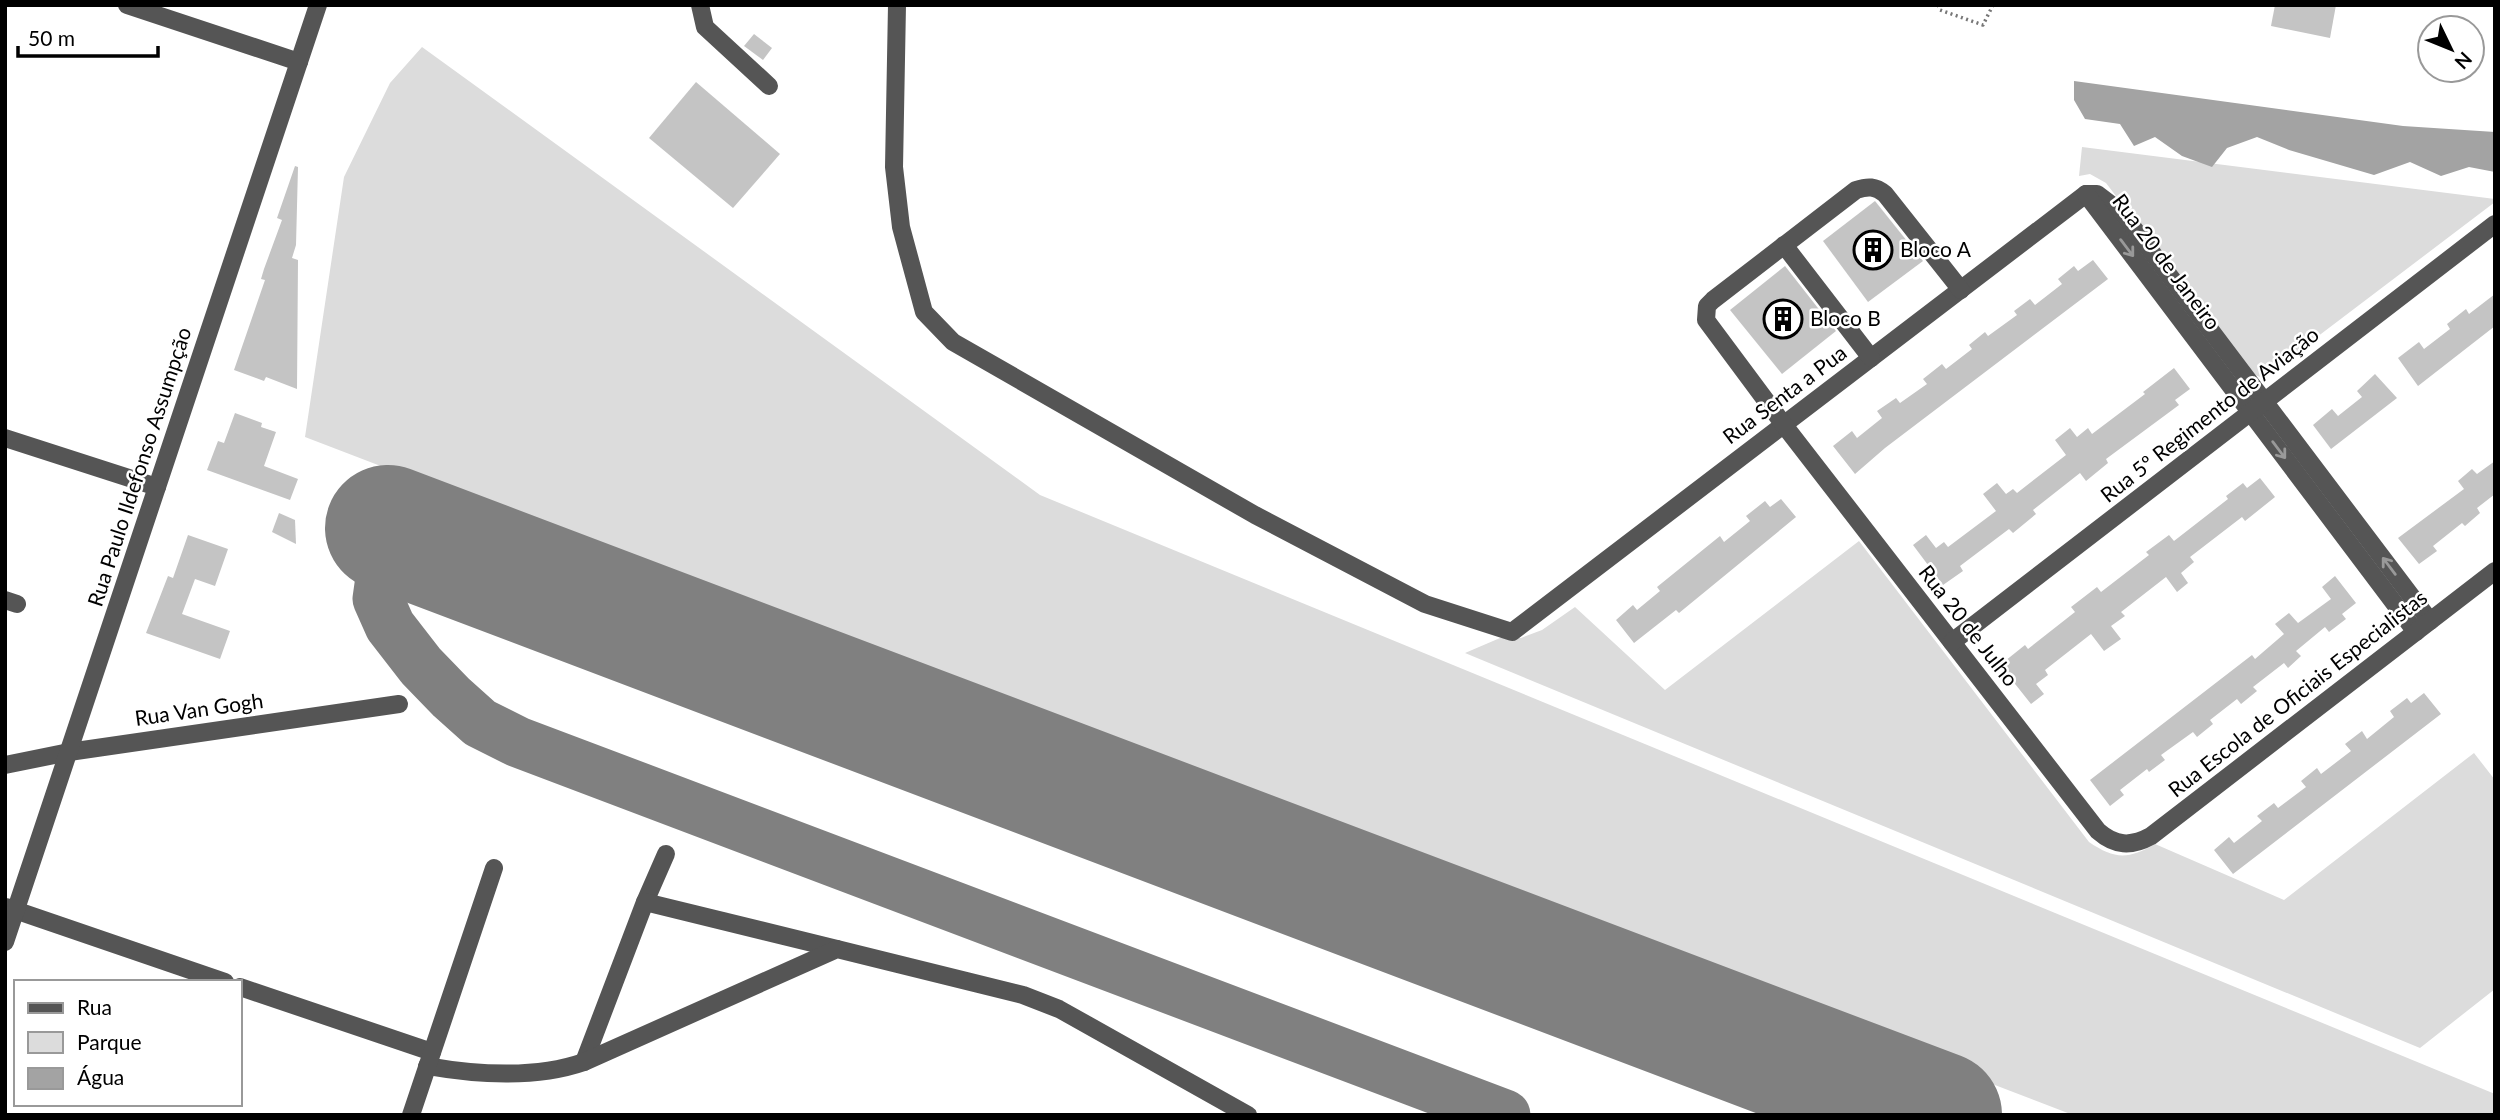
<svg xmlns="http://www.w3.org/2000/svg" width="2500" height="1120" font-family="Lato,sans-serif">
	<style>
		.green { fill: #dcdcdc }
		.water { fill: #a3a3a3 }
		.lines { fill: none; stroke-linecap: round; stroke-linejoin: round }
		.taxiway { stroke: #808080; stroke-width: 51 }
		.runway { stroke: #808080; stroke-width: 126 }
		.building { fill: #c4c4c4 }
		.path { stroke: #777; stroke-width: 3.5; stroke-dasharray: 2 3.5; stroke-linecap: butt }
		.minor { stroke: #555; stroke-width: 18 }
		.oneway { stroke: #999 }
		.labels { text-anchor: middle; stroke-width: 5; stroke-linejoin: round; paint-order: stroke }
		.poi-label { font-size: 21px; fill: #000; stroke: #fff; text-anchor: start }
		.street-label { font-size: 21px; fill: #000; stroke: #fff }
	</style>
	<rect width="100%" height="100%" fill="#fff"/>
	<g class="green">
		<polygon points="422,47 1040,495 2495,1094 2495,1115 2073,1115 305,437 344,177 390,83"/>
		<polygon points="2082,147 2495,199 2495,202 2263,378 2252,374 2106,183 2090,174 2079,176"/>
		<path d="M 1859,541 L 2089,842 C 2114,859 2128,860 2155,844 L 2284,900 L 2474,753 L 2495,780 L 2495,989 L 2420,1048 L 1465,653 L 1500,638 L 1521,638 L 1542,630 L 1575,607 L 1665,690 Z"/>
	</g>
	<polygon class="water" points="2074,81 2403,126 2495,132 2495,172 2469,167 2441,176 2410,162 2374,175 2289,150 2257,137 2227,148 2212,167 2182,156 2155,137 2134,146 2120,124 2085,119 2074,100"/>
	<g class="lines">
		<polyline class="taxiway" points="388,528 378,599 390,626 421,666 451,697 480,723 518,742 1505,1115"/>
		<polyline class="runway" points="388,528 1939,1115"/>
	</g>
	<g class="building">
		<polygon points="2275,5 2336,5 2330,38 2271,26"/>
		<polygon points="754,34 772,48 763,60 744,46"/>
		<polygon points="696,82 780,154 733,208 649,138"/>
		<polygon points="295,166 298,167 296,245 292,258 298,260 297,389 266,377 264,381 234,370 265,280 261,279 264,269 282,220 277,218"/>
		<polygon points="1875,201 1923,261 1868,302 1823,241"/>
		<polygon points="2093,260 2108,279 1885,448 1855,474 1833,446 1852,431 1857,438 1882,418 1877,411 1896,398 1900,403 1927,384 1923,379 1942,364 1946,369 1972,349 1969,345 1985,332 1988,336 2017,315 2014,311 2030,299 2035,305 2062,284 2058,279 2074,266 2078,271"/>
		<polygon points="1785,266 1836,331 1782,374 1730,310"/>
		<polygon points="2495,294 2495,326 2418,386 2398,358 2419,342 2424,349 2450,329 2447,324 2466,309 2469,314"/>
		<polygon points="2174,368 2190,389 2175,400 2179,405 2106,459 2108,463 2086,481 2080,473 2033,510 2036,514 2013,533 2009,529 1960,566 1963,571 1943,585 1913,545 1926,535 1936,548 1944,542 1948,547 1996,511 1983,494 1997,483 2006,494 2013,489 2017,493 2066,455 2055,440 2070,428 2077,437 2088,428 2092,434 2145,394 2143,392"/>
		<polygon points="2375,374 2397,398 2331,449 2313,425 2332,409 2338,416 2362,397 2357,391"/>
		<polygon points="235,413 262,423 261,427 276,432 264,466 298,479 290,500 207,470 218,441 224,443"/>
		<polygon points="2495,461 2495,494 2477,508 2480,513 2465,526 2462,523 2433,546 2437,551 2419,564 2398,538 2464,489 2458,481 2472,469 2477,474"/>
		<polygon points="2260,478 2275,497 2245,521 2242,517 2190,557 2194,562 2181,573 2188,583 2177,592 2166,577 2121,612 2125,616 2111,626 2121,639 2104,651 2091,634 2045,670 2048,675 2036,684 2044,694 2031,704 2000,665 2025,645 2028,649 2075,612 2071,607 2097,587 2101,592 2149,555 2146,552 2169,535 2174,541 2228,499 2226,496 2243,483 2247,488"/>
		<polygon points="1781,499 1796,517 1679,613 1676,610 1634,643 1616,620 1633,605 1637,610 1660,591 1657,587 1720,536 1724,542 1750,521 1746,516 1765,501 1770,507"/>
		<polygon points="279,513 295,520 296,544 272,532"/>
		<polygon points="188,535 228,549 215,586 195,579 182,614 230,631 220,659 146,633 168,576 173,578"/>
		<polygon points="2335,576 2356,603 2342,614 2346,619 2329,632 2325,627 2296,651 2301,656 2288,668 2284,663 2253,687 2257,691 2241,704 2237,699 2210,720 2213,724 2197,737 2193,732 2161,755 2165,760 2149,772 2147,769 2120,790 2124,795 2110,806 2090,780 2252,655 2255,659 2284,634 2275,624 2289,613 2298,623 2331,599 2322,587"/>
		<polygon points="2424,693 2441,714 2233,874 2214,850 2229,837 2234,843 2262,821 2257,816 2274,803 2278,808 2306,787 2301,781 2317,768 2321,774 2351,751 2345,744 2362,731 2367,739 2394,717 2390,711 2407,698 2411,703"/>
	</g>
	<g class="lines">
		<polyline class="path" points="1938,5 1940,10 1983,25 1993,5"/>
		<g class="minor">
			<polyline points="127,5 299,62"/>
			<polyline points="700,5 705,27 769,86"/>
			<polyline points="897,5 894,167 901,227 924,312 953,342 1255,515 1425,604 1512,632 2086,194"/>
			<polyline points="2086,194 2097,194 2122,213 2430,621"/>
			<polyline points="2086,194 2416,632"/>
			<polyline points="1784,245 1871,358"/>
			<path d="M 1961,290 L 1885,194 C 1875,186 1868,186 1856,190 L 1713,300 L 1707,306 L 1706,320 L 1784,425 L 2098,831 C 2115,846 2131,847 2151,836 L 2495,571"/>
			<polyline points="5,438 157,487"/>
			<polyline points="5,600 17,604"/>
			<polyline points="1952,642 2495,224"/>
			<polyline points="5,765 69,752 399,704"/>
			<polyline points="645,902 666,854"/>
			<polyline points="6,907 225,982"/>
			<polyline points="5,942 318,5"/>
			<polyline points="240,987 432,1052"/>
			<polyline points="584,1062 645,902 837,949"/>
			<path d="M 427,1066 C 478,1075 535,1079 584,1062 L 837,949 L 1023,995 L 1059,1009 L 1248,1115"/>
			<polyline points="411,1115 494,868"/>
		</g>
	</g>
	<defs><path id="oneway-shaft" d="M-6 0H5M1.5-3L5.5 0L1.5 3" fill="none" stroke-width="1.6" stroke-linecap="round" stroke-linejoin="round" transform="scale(1.75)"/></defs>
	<g class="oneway">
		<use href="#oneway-shaft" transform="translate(2127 248) rotate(53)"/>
		<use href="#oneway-shaft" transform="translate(2279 450) rotate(53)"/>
		<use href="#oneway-shaft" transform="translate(2389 566) rotate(-127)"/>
	</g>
	<defs>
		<symbol id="building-ring" viewBox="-11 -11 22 22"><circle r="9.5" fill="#fff" stroke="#000" stroke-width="1.5"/><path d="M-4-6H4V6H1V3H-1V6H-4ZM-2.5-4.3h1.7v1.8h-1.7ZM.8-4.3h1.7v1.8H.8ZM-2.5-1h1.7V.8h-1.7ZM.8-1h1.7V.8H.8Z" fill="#000"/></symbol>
	</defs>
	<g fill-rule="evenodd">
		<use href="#building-ring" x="1851" y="228" width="44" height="44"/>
		<use href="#building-ring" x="1761" y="297" width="44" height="44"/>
	</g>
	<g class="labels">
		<g class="poi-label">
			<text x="1900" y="257">Bloco A</text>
			<text x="1810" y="326">Bloco B</text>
		</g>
		<g class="street-label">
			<text transform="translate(2166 262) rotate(53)" y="7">Rua 20 de Janeiro</text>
			<text transform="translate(1785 395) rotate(-37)" y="7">Rua Senta a Pua</text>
			<text transform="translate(2210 415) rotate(-38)" y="7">Rua 5º Regimento de Aviação</text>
			<text transform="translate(140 467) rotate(-72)" y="7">Rua Paulo Ildefonso Assumpção</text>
			<text transform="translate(1968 626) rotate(52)" y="7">Rua 20 de Julho</text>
			<text transform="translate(2298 694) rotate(-38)" y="7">Rua Escola de Oficiais Especialistas</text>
			<text transform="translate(199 710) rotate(-8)" y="7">Rua Van Gogh</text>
		</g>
	</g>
	<rect width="2500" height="1120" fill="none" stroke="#000000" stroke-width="14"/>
	<rect x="14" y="980" width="228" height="126" fill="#ffffff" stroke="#999999" stroke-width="2"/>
	<rect x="28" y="1003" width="35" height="10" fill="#555555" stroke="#999999" stroke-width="2"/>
	<text x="77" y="1015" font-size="21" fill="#000000">Rua</text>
	<rect x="28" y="1032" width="35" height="21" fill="#dcdcdc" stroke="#999999" stroke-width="2"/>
	<text x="77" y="1050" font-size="21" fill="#000000">Parque</text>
	<rect x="28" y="1068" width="35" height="21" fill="#a3a3a3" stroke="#999999" stroke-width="2"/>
	<text x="77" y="1085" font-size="21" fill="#000000">Água</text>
	<g transform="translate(2451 49) rotate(133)"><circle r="33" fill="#ffffff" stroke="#999999" stroke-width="2"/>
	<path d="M0-5L12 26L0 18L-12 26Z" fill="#000000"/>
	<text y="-10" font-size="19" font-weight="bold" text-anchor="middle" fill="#000000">N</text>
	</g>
	<path d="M18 46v10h140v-10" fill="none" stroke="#000000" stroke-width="3.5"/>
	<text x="28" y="46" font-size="21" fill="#000000" stroke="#ffffff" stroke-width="5" paint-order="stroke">50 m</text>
</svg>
